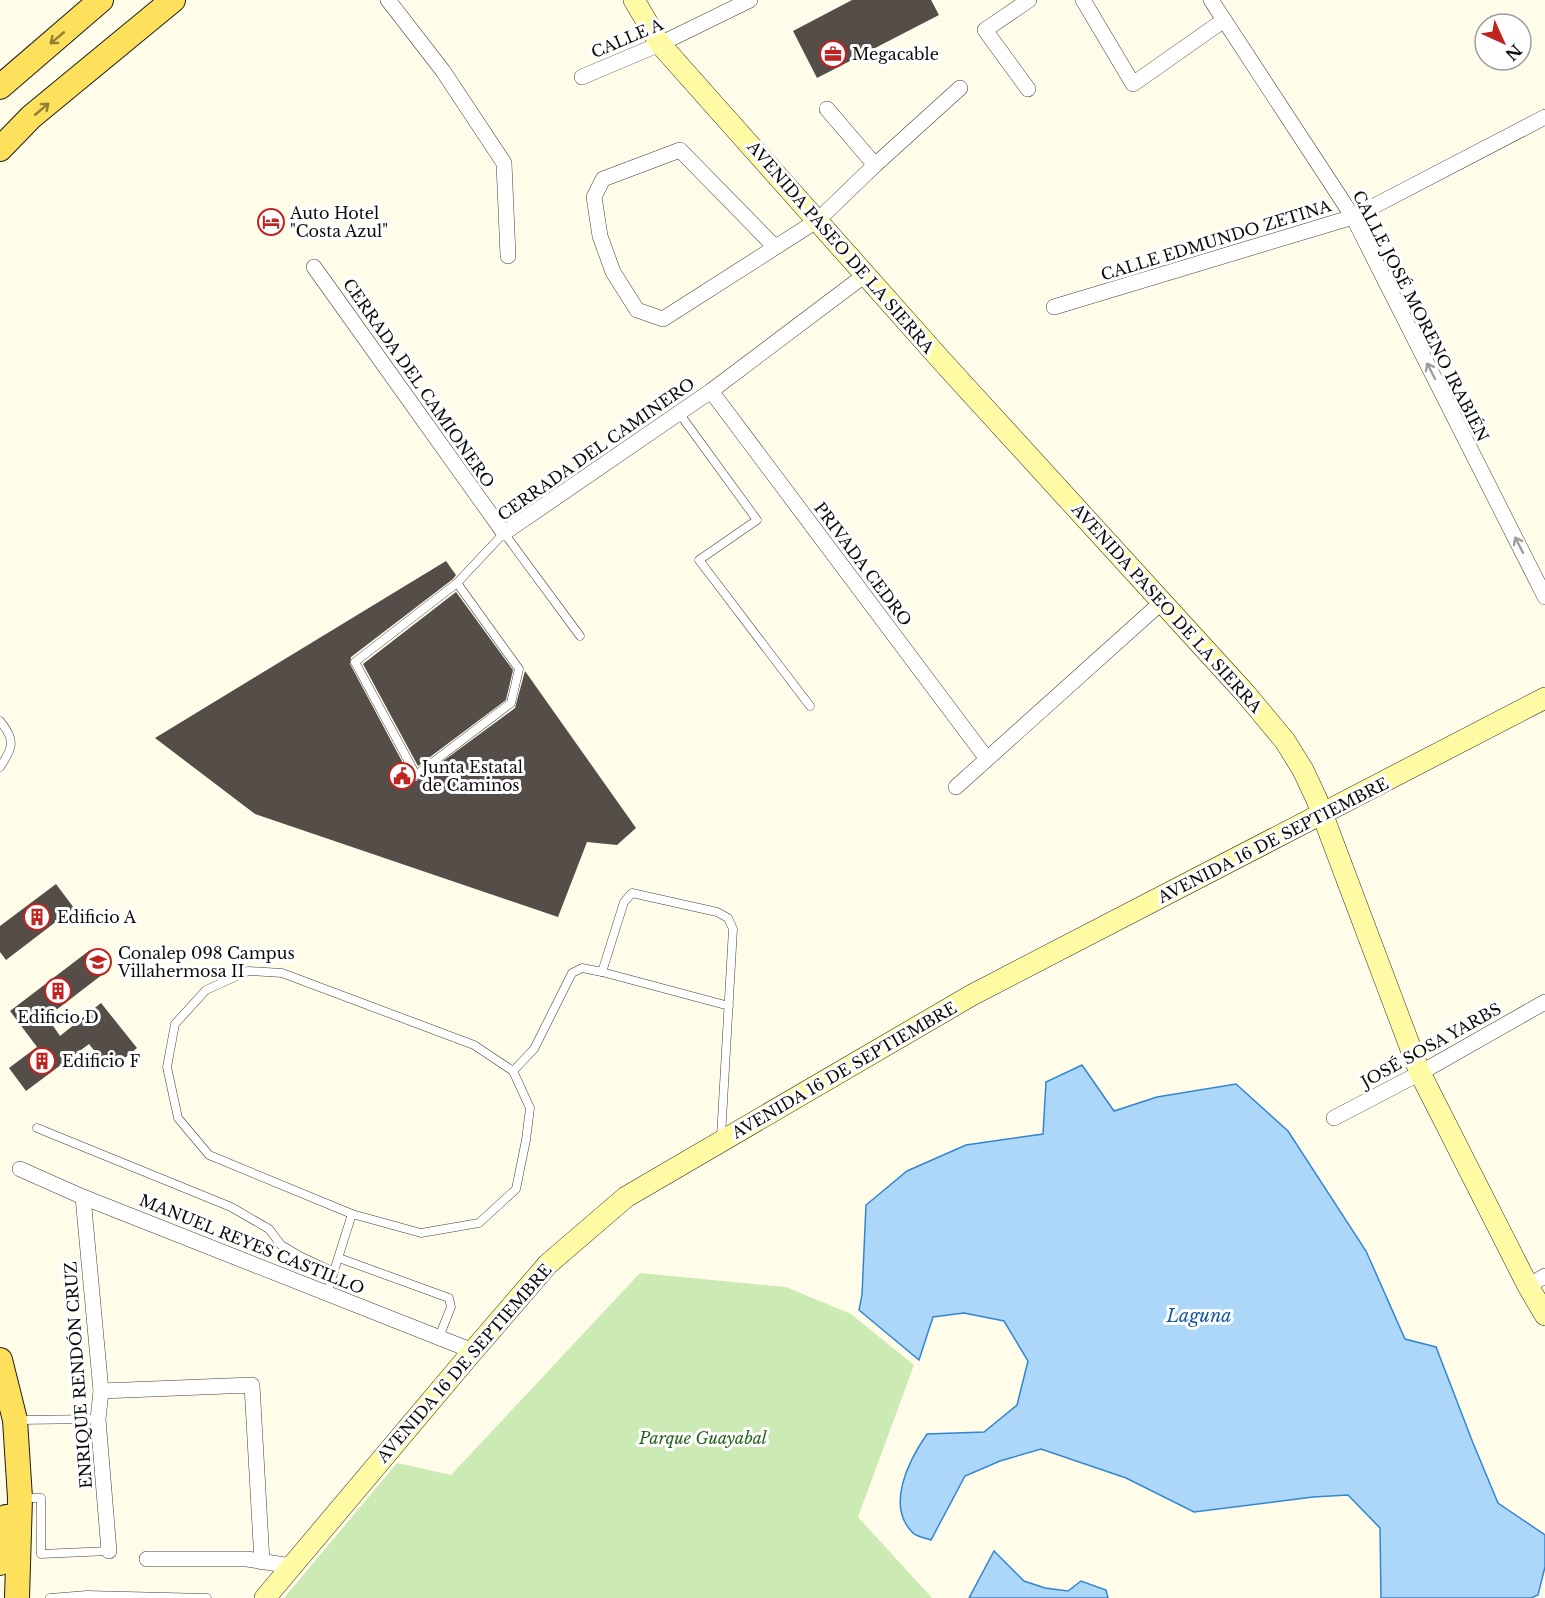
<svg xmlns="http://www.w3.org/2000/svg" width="1545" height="1598" font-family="'Libre Baskerville',serif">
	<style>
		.green { fill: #cceab3 }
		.water { fill: #add7f8; stroke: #3286d1; stroke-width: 1.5 }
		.building { fill: #544d48 }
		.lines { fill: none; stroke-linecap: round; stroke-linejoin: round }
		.service-casing { stroke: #3f3f3f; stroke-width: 9 }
		.minor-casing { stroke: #3f3f3f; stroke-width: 16 }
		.secondary-casing { stroke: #2e2e2e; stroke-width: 22 }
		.primary-casing { stroke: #1d1d1d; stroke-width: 26 }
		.service { stroke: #fff; stroke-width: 8 }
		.minor { stroke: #fff; stroke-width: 15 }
		.secondary { stroke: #fffba5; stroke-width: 21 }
		.primary { stroke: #fde15c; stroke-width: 24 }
		.oneway { stroke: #918138 }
		.oneway2 { stroke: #9e9e9e }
		.labels { text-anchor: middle; stroke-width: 6; stroke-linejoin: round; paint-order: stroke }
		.street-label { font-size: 16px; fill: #0c0c0c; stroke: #fff }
		.poi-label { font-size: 16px; fill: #0c0c0c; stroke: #fff; text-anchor: start }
		.park-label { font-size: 16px; font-style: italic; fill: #25651a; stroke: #fff }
		.water-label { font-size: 18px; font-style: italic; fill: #1258a0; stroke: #fff }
	</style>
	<rect width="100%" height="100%" fill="#fffcea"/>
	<polygon class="green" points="640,1273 786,1287 851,1314 914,1365 858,1517 932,1598 284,1598 397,1463 451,1475"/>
	<g class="water">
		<path d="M 1082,1065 L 1114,1111 L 1157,1097 L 1236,1084 L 1288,1131 L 1366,1251 L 1405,1339 L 1436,1347 L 1473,1443 L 1498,1503 L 1545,1535 L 1545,1567 L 1538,1595 L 1531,1598 L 1381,1598 L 1380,1528 L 1348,1495 L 1313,1497 L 1194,1512 L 1126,1478 L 1041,1449 L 1000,1461 L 965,1476 L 931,1540 C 926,1538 917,1537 913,1533 C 885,1506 909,1460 927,1434 L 984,1432 L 1017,1405 L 1028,1361 L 1004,1321 L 964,1313 L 933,1317 L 919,1360 L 859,1310 L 862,1295 L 866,1205 L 907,1171 L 966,1145 L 1043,1134 L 1046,1082 Z"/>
		<polygon points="994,1551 1024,1581 1045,1588 1068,1591 1081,1581 1106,1590 1108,1598 969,1598"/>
	</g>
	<g class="building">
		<polygon points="852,0 931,0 939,15 817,78 793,31"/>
		<polygon points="446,561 456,575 453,579 351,657 350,664 411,778 416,781 515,708 525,671 636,828 617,845 587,842 558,917 255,814 155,738"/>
		<polygon points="456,592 513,670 506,700 418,766 363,664"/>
		<polygon points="56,884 74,908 6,960 0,952 0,926"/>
		<polygon points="90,950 107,971 47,1017 60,1036 101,1003 137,1048 110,1070 89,1044 26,1091 9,1068 37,1047 10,1011"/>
	</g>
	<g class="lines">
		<defs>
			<g id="service">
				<polyline points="679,413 757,520 699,560 810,706"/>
				<polyline points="457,583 519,669 511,703 416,775 355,662 457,583 504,533 580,636"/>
				<path d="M 0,721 C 16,740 13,748 0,767"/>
				<polygon points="248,971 282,973 474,1045 513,1071 530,1108 526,1140 516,1189 479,1223 421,1233 352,1214 209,1155 178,1118 167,1067 175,1024 206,990"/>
				<polyline points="513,1071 534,1049 572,973 582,968 602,972"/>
				<polyline points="37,1128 231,1207 269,1229 281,1245 298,1255 334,1272"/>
				<polyline points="721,1137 733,929 728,918 717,912 632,893 624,902 602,972 729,1006"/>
				<polyline points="339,1258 449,1298 451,1307 439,1337"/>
				<polyline points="327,1293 352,1214"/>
				<polyline points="18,1420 98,1419"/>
				<polyline points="23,1498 41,1498 41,1554 109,1551"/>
				<polyline points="50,1598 87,1595 207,1598"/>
			</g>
			<g id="minor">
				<polyline points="388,0 443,71 504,163 508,256"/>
				<polyline points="1083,0 1133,84 1224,20"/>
				<polyline points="1211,0 1353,217 1545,597"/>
				<polyline points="582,77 660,44 750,0"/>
				<polyline points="1028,89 985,30 1029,0"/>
				<polyline points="827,109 875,165"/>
				<polyline points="775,247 680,150 603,179 594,197 600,236 613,272 637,310 663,319 818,220 875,165 960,88"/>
				<polyline points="314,267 504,533 711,391 865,275"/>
				<polyline points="1054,307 1353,217 1545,117"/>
				<polyline points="711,391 987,759"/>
				<polyline points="956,787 1163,601"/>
				<polyline points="1334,1118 1420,1073 1545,1002"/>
				<polyline points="20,1169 83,1197 473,1351"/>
				<polyline points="83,1197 101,1391 98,1419 109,1551"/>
				<polyline points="1528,1286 1545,1276"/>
				<polyline points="101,1391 252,1385 262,1562"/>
				<polyline points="147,1559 247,1559 291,1566"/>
			</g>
			<g id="secondary">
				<polyline points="634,0 660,44 941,360 1245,693 1285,741 1303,770 1317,800 1420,1073 1528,1286 1545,1315"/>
				<polyline points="265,1598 473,1351 548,1264 626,1197 972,995 1545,698"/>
			</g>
			<g id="primary">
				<polyline points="0,87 101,0"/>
				<polyline points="0,149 31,117 173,0"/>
				<polyline points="0,1360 15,1420 20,1498 17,1598"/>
				<polyline points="0,1563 6,1517"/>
			</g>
		</defs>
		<use href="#service" class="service-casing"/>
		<use href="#minor" class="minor-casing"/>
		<use href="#secondary" class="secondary-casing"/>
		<use href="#primary" class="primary-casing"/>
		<use href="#service" class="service"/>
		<use href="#minor" class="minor"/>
		<use href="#secondary" class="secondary"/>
		<use href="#primary" class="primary"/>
	</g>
	<defs><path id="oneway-shaft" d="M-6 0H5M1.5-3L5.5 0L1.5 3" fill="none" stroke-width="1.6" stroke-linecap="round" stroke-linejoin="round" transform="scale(1.5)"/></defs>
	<g class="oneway">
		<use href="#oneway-shaft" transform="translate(57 38) rotate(140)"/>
		<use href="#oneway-shaft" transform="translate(42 109) rotate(-40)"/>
	</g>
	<g class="oneway2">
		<use href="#oneway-shaft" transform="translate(1431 371) rotate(-117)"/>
		<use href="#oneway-shaft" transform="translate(1519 545) rotate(-117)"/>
	</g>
	<defs>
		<symbol id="office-ring" viewBox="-11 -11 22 22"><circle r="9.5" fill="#fff" stroke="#bf2420" stroke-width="1.5"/><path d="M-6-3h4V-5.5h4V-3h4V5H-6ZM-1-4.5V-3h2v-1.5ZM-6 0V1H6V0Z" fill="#bf2420"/></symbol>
		<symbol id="hotel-ring" viewBox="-11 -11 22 22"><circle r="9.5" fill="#fff" stroke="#bf2420" stroke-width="1.5"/><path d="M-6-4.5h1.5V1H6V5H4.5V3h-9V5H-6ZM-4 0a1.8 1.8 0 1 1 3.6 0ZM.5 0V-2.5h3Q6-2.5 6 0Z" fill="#bf2420"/></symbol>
		<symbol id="civic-ring" viewBox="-11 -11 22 22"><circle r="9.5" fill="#fff" stroke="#bf2420" stroke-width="1.5"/><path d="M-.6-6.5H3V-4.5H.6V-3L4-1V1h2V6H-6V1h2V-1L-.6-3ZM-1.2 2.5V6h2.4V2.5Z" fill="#bf2420"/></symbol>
		<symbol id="building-ring" viewBox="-11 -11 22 22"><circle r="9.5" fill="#fff" stroke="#bf2420" stroke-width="1.5"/><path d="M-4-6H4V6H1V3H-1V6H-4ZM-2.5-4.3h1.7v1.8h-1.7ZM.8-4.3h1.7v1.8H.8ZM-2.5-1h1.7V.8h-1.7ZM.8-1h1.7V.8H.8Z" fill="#bf2420"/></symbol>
		<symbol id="school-ring" viewBox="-11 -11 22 22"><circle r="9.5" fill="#fff" stroke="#bf2420" stroke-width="1.5"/><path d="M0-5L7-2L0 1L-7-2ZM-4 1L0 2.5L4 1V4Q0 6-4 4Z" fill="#bf2420"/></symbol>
	</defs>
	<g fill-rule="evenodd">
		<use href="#office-ring" x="818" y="39" width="30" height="30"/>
		<use href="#hotel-ring" x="256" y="207" width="30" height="30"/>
		<use href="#civic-ring" x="387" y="761" width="30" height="30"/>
		<use href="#building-ring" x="22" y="902" width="30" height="30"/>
		<use href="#school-ring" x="83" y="947" width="30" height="30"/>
		<use href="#building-ring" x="43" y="976" width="30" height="30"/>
		<use href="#building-ring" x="27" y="1046" width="30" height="30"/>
	</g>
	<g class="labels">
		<g class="street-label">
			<text transform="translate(627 38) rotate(-23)" y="6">CALLE A</text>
			<text transform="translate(1216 240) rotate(-17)" y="6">CALLE EDMUNDO ZETINA</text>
			<text transform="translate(841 247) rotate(49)" y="6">AVENIDA PASEO DE LA SIERRA</text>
			<text transform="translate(1421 316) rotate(63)" y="6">CALLE JOSÉ MORENO IRABIÉN</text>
			<text transform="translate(419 383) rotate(55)" y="6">CERRADA DEL CAMIONERO</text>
			<text transform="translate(596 449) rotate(-35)" y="6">CERRADA DEL CAMINERO</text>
			<text transform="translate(863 564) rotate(53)" y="6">PRIVADA CEDRO</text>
			<text transform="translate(1167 608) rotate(48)" y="6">AVENIDA PASEO DE LA SIERRA</text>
			<text transform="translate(1273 840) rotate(-27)" y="6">AVENIDA 16 DE SEPTIEMBRE</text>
			<text transform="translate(1431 1045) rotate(-29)" y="6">JOSÉ SOSA YARBS</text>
			<text transform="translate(844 1070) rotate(-30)" y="6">AVENIDA 16 DE SEPTIEMBRE</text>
			<text transform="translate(252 1244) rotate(22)" y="6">MANUEL REYES CASTILLO</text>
			<text transform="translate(464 1363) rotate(-49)" y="6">AVENIDA 16 DE SEPTIEMBRE</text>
			<text transform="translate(78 1375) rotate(-94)" y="6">ENRIQUE RENDÓN CRUZ</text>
		</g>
		<g class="poi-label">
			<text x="852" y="60">Megacable</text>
			<text x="290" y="219">Auto Hotel<tspan x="290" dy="18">"Costa Azul"</tspan></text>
			<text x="422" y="773">Junta Estatal<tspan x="422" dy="18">de Caminos</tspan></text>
			<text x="57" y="923">Edificio A</text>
			<text x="118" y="959">Conalep 098 Campus<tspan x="118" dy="18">Villahermosa II</tspan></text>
			<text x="58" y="1023" text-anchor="middle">Edificio D</text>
			<text x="62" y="1067">Edificio F</text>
		</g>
		<g class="park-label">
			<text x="703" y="1444">Parque Guayabal</text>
		</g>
		<g class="water-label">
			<text x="1199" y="1322">Laguna</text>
		</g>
	</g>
	<g transform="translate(1503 42) rotate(135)"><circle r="28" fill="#ffffff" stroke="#9e9e9e" stroke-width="1.5"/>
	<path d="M0-4.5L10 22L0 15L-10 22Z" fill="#bf2420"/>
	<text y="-9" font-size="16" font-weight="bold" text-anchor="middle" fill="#0c0c0c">N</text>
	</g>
</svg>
